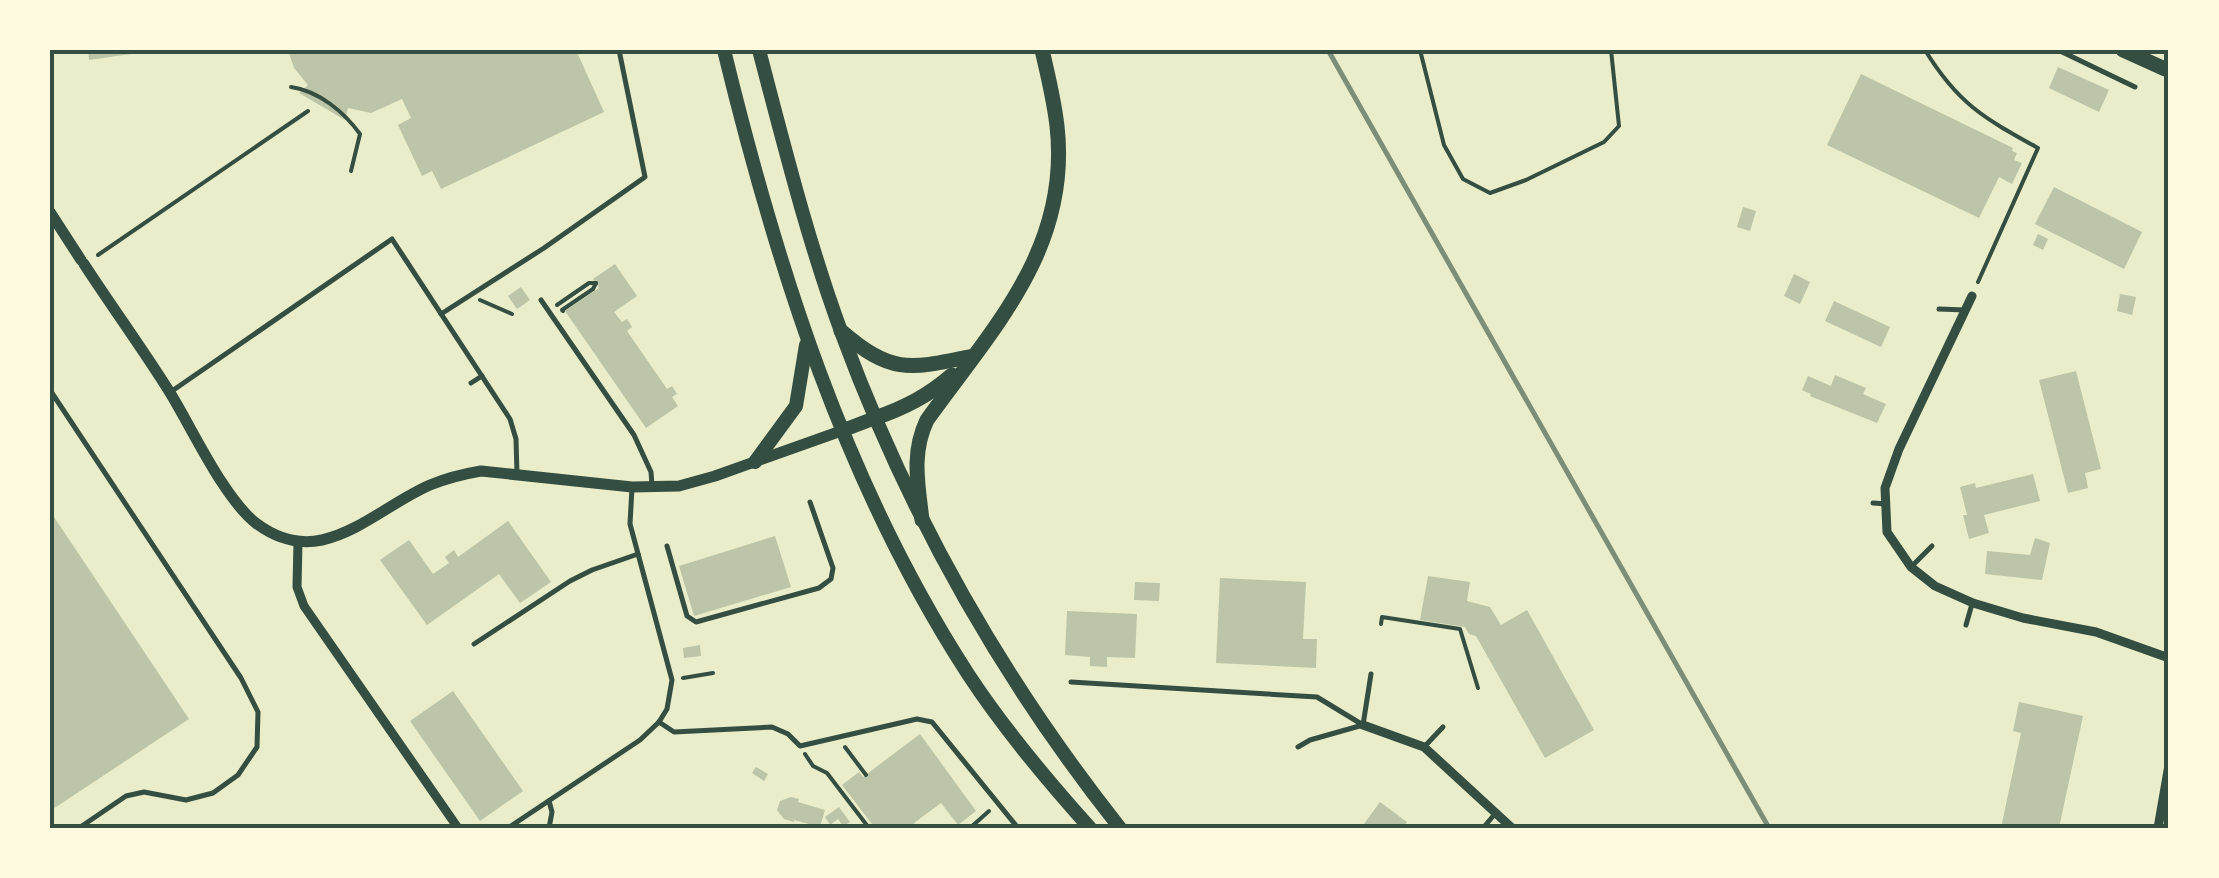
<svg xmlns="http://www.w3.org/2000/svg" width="2219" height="878" font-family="Lato,sans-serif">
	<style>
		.building { fill: #bcc5a7 }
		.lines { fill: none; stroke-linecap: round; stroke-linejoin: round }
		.path { stroke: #344e41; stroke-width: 4 }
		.service { stroke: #344e41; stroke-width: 5 }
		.minor { stroke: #344e41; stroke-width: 9 }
		.tertiary { stroke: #344e41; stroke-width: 11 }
		.primary { stroke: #344e41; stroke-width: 14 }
		.motorway { stroke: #344e41; stroke-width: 15 }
		.rail { stroke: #7c8e77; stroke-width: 5 }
		.neatline { fill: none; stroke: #344e41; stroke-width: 4 }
	</style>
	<rect width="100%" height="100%" fill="#e9edc9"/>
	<g class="building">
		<polygon points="88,50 145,50 145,52 89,60"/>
		<polygon points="288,50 576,50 604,112 441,189 432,171 422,176 398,125 411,118 402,99 371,113 348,108 345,120 299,93 308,85 294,68"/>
		<polygon points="2058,67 2109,90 2099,112 2049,88"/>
		<polygon points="1861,74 2013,148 2012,151 2017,153 2014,160 2022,163 2012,184 1999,177 1979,218 1827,145"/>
		<polygon points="2054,187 2142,232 2124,269 2035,224"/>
		<polygon points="1743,207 1756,211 1750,231 1737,227"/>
		<polygon points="2038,234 2048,239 2043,250 2033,245"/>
		<polygon points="615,264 637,296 614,312 622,322 627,319 632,327 627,331 667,389 672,386 677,394 672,397 678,406 646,428 565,311 599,288 593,279"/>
		<polygon points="1794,274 1810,282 1800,304 1784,296"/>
		<polygon points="521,287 530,300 517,309 508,296"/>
		<polygon points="2120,294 2136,297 2132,315 2117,311"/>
		<polygon points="1834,301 1890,327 1881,347 1825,321"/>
		<polygon points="2076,371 2101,469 2085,473 2088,488 2068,493 2039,380"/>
		<polygon points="1835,375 1866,388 1863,394 1886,404 1877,423 1810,396 1811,394 1802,390 1808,376 1831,386"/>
		<polygon points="2033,474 2040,501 1984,515 1989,533 1969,539 1963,515 1967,515 1960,487 1975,483 1976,488"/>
		<polygon points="50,511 189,719 50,811"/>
		<polygon points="508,521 551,582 520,603 499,574 427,625 380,560 409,540 433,574 449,563 445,557 454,550 458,557"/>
		<polygon points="775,536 791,587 694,616 679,566"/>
		<polygon points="2035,538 2050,543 2042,580 1985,574 1987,551 2030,555"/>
		<polygon points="1428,576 1470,582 1467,601 1490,607 1501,625 1527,610 1594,730 1545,758 1476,636 1469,634 1465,627 1420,620"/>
		<polygon points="1220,578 1306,582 1303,639 1317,639 1316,668 1216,663"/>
		<polygon points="1135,582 1160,583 1159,601 1134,600"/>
		<polygon points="1067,611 1137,614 1135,658 1107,657 1107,667 1090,666 1090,657 1065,655"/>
		<polygon points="700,645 701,656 684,658 683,648"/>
		<polygon points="453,691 523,791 480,821 410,721"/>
		<polygon points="2019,702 2083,716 2059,828 2001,828 2021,733 2013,731"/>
		<polygon points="920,734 976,811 958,825 941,803 914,823 917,828 875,828 842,785 859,772 863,777"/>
		<polygon points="756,767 768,774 764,781 752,773"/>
		<polygon points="791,797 799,799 798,802 825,810 820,827 794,820 794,822 784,819 777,810 780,801"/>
		<polygon points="1380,802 1407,822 1403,828 1361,828"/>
		<polygon points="839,807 850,822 843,826 838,819 830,825 825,817"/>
	</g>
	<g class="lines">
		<g class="path">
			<polyline points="1420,50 1444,145 1463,179 1490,193 1526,180 1604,142 1619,126 1611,50"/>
			<path d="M 1925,50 C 1958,104 1984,118 2038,148 L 1978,282"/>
			<path d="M 291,87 C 319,91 344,112 360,134 L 351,171"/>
			<polyline points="98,255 308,111"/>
			<polyline points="480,300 512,314"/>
			<polyline points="557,305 589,283 596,283"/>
			<polyline points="563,311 562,310 593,289 596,283"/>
			<polyline points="1381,624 1382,617 1460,629 1478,688"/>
			<polyline points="683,678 713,673"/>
			<polyline points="845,747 866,775"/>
			<polyline points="805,754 813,766 827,773 869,828"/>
			<polyline points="970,828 989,811"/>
		</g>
		<g class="service">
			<polyline points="2058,50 2135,87"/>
			<polyline points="541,300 634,435 651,472 652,485"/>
			<polyline points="1939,309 1965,310"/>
			<polyline points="441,314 544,248 645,177 619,50"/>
			<polyline points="471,383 482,376"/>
			<polyline points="50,390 241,678 258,712 257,747 238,775 213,793 186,800 144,792 126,796 79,828"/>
			<polyline points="172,391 392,239 510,419 516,439 517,474"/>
			<polyline points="1873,503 1886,504"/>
			<polyline points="667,546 687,616 696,622 819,588 831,579 833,568 810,502"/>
			<polyline points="1911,567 1932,546"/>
			<polyline points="1966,625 1972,604"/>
			<polyline points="474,644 570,581 592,570 638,554"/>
			<polyline points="1071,682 1317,697 1363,725"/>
			<polyline points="659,722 674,732 772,727 788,734 800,746 917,719 932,722 1018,828"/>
			<polyline points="1363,725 1371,674"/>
			<polyline points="1298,747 1310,740 1363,725"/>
			<polyline points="1424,747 1443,727"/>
			<polyline points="508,828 640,740 659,722 667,709 672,680 630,524 632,488"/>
			<polyline points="549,828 552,812 549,801"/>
			<polyline points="1483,828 1494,815"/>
		</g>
		<g class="minor">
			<polyline points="1972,296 1899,449 1885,488 1887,532 1911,567 1935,586 1973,603 2023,618 2096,632 2169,658"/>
			<polyline points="298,542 297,587 304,606 458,828"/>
			<polyline points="1363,725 1424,747 1512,828"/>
			<polyline points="2158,828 2169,765"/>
		</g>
		<g class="tertiary">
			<polyline points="50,212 81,260"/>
			<path d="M 84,264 C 112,307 142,348 169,391 C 192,428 224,499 257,524 C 276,538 298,545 322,540 C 361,531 393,501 430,485 C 447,478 463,474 481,471 L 632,487 L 679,486 L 715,476 L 841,431"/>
		</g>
		<g class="primary">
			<path d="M 724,50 C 777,268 845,484 968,674 C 1004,729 1046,779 1090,828"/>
			<path d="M 759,50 C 784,145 808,242 842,334 C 908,513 1002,679 1120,828"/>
			<polyline points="841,431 875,418"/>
			<polyline points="755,462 796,406 806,345"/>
		</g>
		<g class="motorway">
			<polyline points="2123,50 2165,69"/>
			<path d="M 841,331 C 892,375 910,369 973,356"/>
			<path d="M 875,418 C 904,408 928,396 952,375"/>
			<path d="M 922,520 C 918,485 911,453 927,420 C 993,328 1071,248 1057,126 C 1054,100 1048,75 1042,50"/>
		</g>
		<polyline class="rail" points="1328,50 1769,828"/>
	</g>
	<rect width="2219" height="878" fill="none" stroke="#fefae0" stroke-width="105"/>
	<rect x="52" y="52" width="2114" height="774" class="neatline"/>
</svg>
